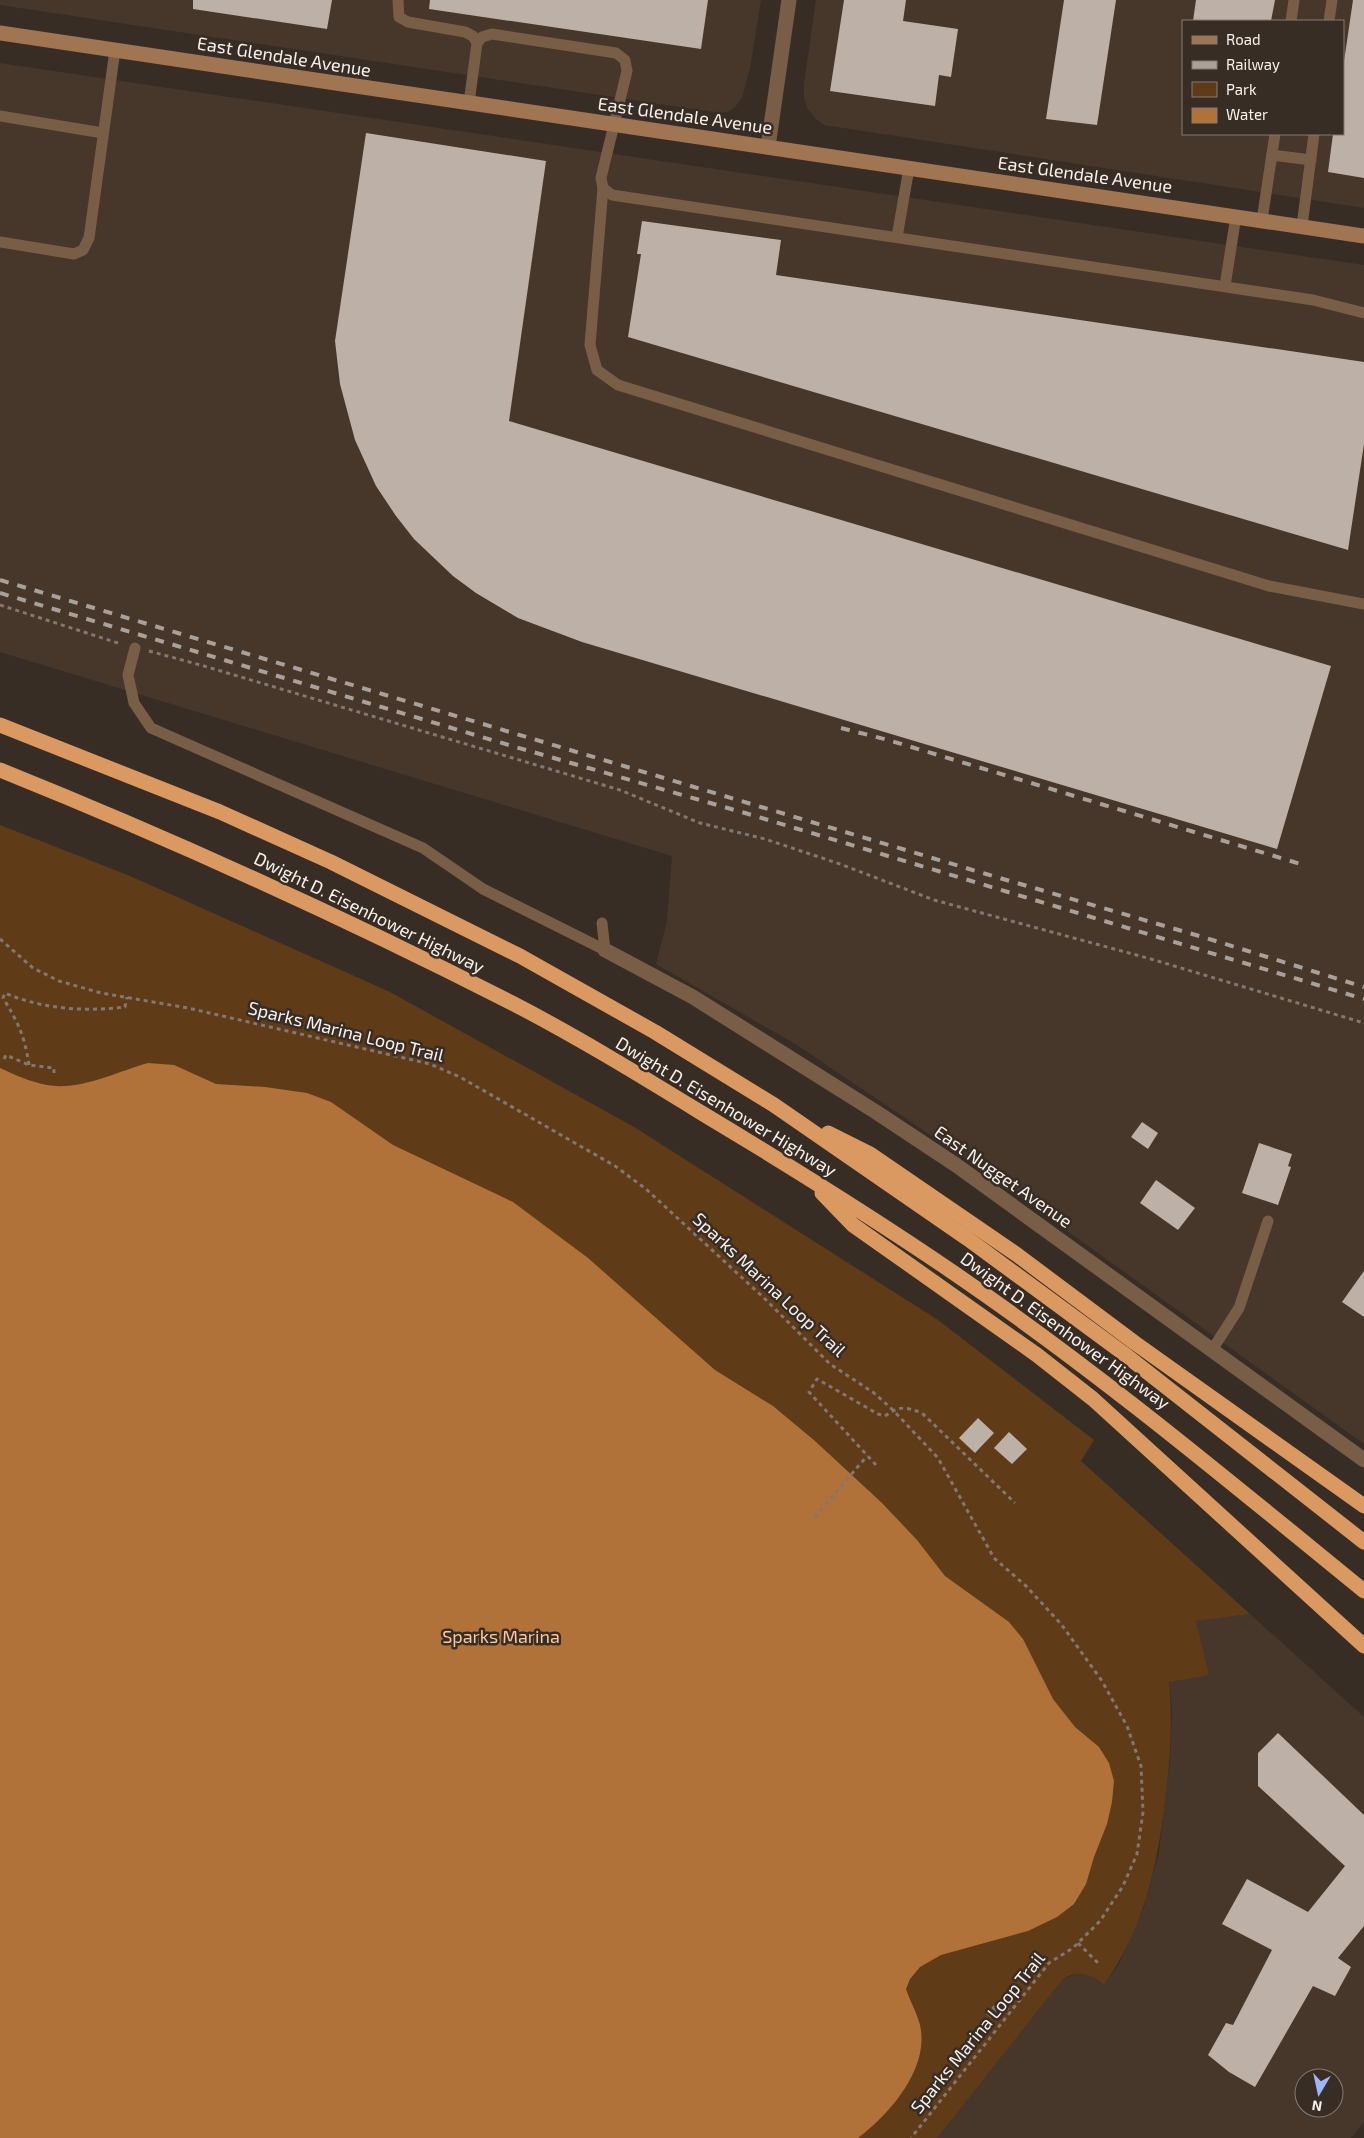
<svg xmlns="http://www.w3.org/2000/svg" width="1364" height="2138" font-family="'Exo 2',sans-serif">
	<style>
		.built { fill: #46372a; fill-rule: evenodd }
		.green { fill: #603b18 }
		.water { fill: #b07238 }
		.building { fill: #bdb0a6 }
		.lines { fill: none; stroke-linecap: round; stroke-linejoin: round }
		.path { stroke: #827871; stroke-width: 3; stroke-dasharray: 4 4; stroke-linecap: butt }
		.lane { stroke: #785d47; stroke-width: 11 }
		.street { stroke: #785d47; stroke-width: 15 }
		.secondary { stroke: #a07552; stroke-width: 15 }
		.highway { stroke: #da9960; stroke-width: 15 }
		.rail { stroke: #a9a09a; stroke-width: 4; stroke-dasharray: 9 9; stroke-linecap: butt }
		.labels { text-anchor: middle; stroke-width: 5; stroke-linejoin: round; paint-order: stroke }
		.street-label { font-size: 18px; fill: #f8f1ec; stroke: #382d25 }
		.park-label { font-size: 18px; fill: #fcc89c; stroke: #382d25 }
	</style>
	<rect width="100%" height="100%" fill="#382d25"/>
	<g class="built">
		<polygon points="0,0 761,0 750,68 742,98 736,106 728,112 720,113 0,5"/>
		<path d="M 816,0 L 1364,0 L 1364,208 L 824,125 L 815,118 L 807,108 L 804,97 L 804,84 ZM 1183,21 L 1343,21 L 1343,134 L 1183,134 Z"/>
		<polygon points="0,63 1364,265 1364,1444 981,1169 797,1045 656,964 667,921 672,856 0,652"/>
		<path d="M 1250,1614 L 1364,1717 L 1364,2122 L 1351,2138 L 936,2138 L 1063,1979 L 1078,1973 L 1090,1974 L 1104,1985 L 1119,1964 L 1144,1907 L 1159,1852 L 1170,1760 L 1172,1710 L 1169,1682 L 1202,1645 L 1195,1621 ZM 1304,2078 L 1334,2078 L 1334,2108 L 1304,2108 Z"/>
	</g>
	<path class="green" d="M 0,825 L 130,876 L 390,992 L 634,1127 L 938,1320 L 1094,1440 L 1081,1461 L 1250,1614 L 1196,1621 L 1209,1675 L 1169,1682 C 1173,1723 1170,1762 1165,1803 C 1156,1871 1144,1928 1104,1985 C 1090,1974 1080,1969 1063,1979 L 937,2138 L 0,2138 Z"/>
	<path class="water" d="M 148,1063 L 174,1065 L 216,1084 L 265,1087 L 307,1093 L 331,1102 L 393,1145 L 513,1202 L 588,1258 L 715,1370 L 773,1406 L 815,1441 L 882,1503 L 917,1540 L 945,1576 L 1009,1622 L 1023,1639 L 1053,1699 L 1075,1727 L 1099,1747 L 1109,1763 L 1114,1781 L 1112,1802 L 1107,1824 L 1094,1857 L 1086,1884 L 1074,1904 L 1057,1917 L 1028,1931 L 941,1955 L 920,1967 L 910,1979 L 906,1989 C 910,2001 917,2013 920,2025 C 930,2068 890,2114 858,2138 L 0,2138 L 0,1068 C 15,1075 31,1082 47,1085 C 80,1091 116,1072 148,1063 Z"/>
	<g class="building">
		<polygon points="193,0 332,0 327,29 193,9"/>
		<polygon points="430,0 708,0 701,49 429,9"/>
		<polygon points="844,0 906,0 903,21 958,29 951,77 939,75 935,106 830,91"/>
		<polygon points="1064,0 1116,0 1097,125 1046,119"/>
		<polygon points="1196,0 1275,0 1271,21 1193,21"/>
		<polygon points="1353,0 1364,0 1364,178 1328,172 1333,134 1343,134 1343,68"/>
		<polygon points="366,133 546,161 509,421 1331,666 1277,849 582,642 518,618 476,593 453,576 414,539 396,516 376,486 355,440 340,384 335,341"/>
		<polygon points="642,221 781,240 776,275 1364,362 1364,444 1348,550 628,337 641,254 637,254"/>
		<polygon points="1142,1122 1158,1133 1148,1149 1131,1137"/>
		<polygon points="1259,1143 1292,1154 1288,1166 1291,1167 1278,1205 1242,1193"/>
		<polygon points="1156,1180 1195,1208 1178,1230 1140,1203"/>
		<polygon points="1364,1271 1364,1317 1342,1302"/>
		<polygon points="978,1418 994,1433 975,1453 959,1438"/>
		<polygon points="1009,1432 1027,1449 1012,1464 994,1448"/>
		<polygon points="1278,1733 1364,1815 1364,1926 1338,1958 1351,1967 1335,1996 1313,1986 1255,2087 1229,2072 1208,2055 1226,2023 1233,2025 1272,1950 1222,1924 1247,1879 1308,1912 1345,1866 1258,1786 1258,1753"/>
	</g>
	<g class="lines">
		<g class="path">
			<polyline points="0,605 121,644"/>
			<polyline points="149,651 204,666 620,790 700,823 765,839 840,864 934,900 1151,959 1364,1023"/>
			<polyline points="0,939 33,968 59,981 101,993 188,1008 430,1064 460,1077 615,1166 646,1189 764,1298 830,1364 874,1393 893,1410 938,1458 994,1558 1026,1586 1061,1624 1102,1681 1127,1726 1141,1766 1143,1812 1137,1854 1123,1886 1100,1921 1073,1948 1049,1963 911,2138"/>
			<polyline points="4,1059 6,1055 29,1065 54,1068 54,1073"/>
			<path d="M 29,1065 C 25,1037 18,1022 3,998 L 5,993 C 42,1009 84,1012 125,1007 L 127,997"/>
			<path d="M 876,1465 L 809,1392 L 817,1379 L 878,1414 L 885,1416 C 901,1405 905,1407 922,1413 L 1015,1503"/>
			<polyline points="815,1517 867,1456"/>
			<polyline points="1078,1943 1099,1964"/>
			<polyline points="995,2006 985,2018 987,2021 1000,2003 1011,2011"/>
		</g>
		<g class="lane">
			<polyline points="398,0 399,17 408,22 465,32 473,36 477,43 469,103"/>
			<polyline points="1291,21 1294,0"/>
			<polyline points="1329,21 1332,0"/>
			<polyline points="477,43 482,37 492,34 616,53 625,60 627,71 601,178 603,188 612,195 1313,300 1364,313"/>
			<polyline points="0,116 103,133"/>
			<polyline points="1272,155 1311,160"/>
			<polyline points="603,188 590,345 597,370 618,385 1269,586 1364,604"/>
			<polyline points="1262,220 1275,134"/>
			<polyline points="1302,226 1314,134"/>
			<polyline points="897,237 909,168"/>
			<polyline points="0,242 74,254 83,250 89,238 115,50"/>
			<polyline points="1225,286 1236,216"/>
			<polyline points="135,648 128,675 134,703 151,728 423,848 483,889 605,950"/>
			<polyline points="602,923 605,950"/>
			<polyline points="1212,1350 1239,1308 1268,1221"/>
		</g>
		<g class="street">
			<polyline points="768,147 789,0"/>
			<polyline points="605,950 693,997 876,1112 956,1165 1364,1460"/>
		</g>
		<polyline class="secondary" points="0,33 1364,236"/>
		<g class="highway">
			<polyline points="0,725 220,812 331,862 520,956 655,1032 774,1105 968,1239 1123,1353 1364,1542"/>
			<path d="M 0,770 C 174,840 345,918 512,1003 C 576,1036 638,1074 700,1112 C 785,1163 869,1215 951,1271 C 1095,1369 1229,1481 1364,1591"/>
			<polyline points="828,1133 870,1154 1016,1254 1135,1343 1364,1506"/>
			<polyline points="822,1193 853,1225 1037,1355 1093,1399 1364,1646"/>
		</g>
		<g class="rail">
			<polyline points="0,580 986,874 1206,938 1364,987"/>
			<polyline points="0,593 512,746 745,813 1364,999"/>
			<polyline points="841,728 888,740 1304,865"/>
		</g>
	</g>
	<g class="labels">
		<g class="street-label">
			<text transform="translate(284 57) rotate(9)" y="6">East Glendale Avenue</text>
			<text transform="translate(685 116) rotate(8)" y="6">East Glendale Avenue</text>
			<text transform="translate(1085 175) rotate(8)" y="6">East Glendale Avenue</text>
			<text transform="translate(369 913) rotate(26)" y="6">Dwight D. Eisenhower Highway</text>
			<text transform="translate(346 1032) rotate(14)" y="6">Sparks Marina Loop Trail</text>
			<text transform="translate(726 1107) rotate(31)" y="6">Dwight D. Eisenhower Highway</text>
			<text transform="translate(1003 1177) rotate(35)" y="6">East Nugget Avenue</text>
			<text transform="translate(769 1285) rotate(43)" y="6">Sparks Marina Loop Trail</text>
			<text transform="translate(1065 1331) rotate(36)" y="6">Dwight D. Eisenhower Highway</text>
			<text transform="translate(978 2033) rotate(-51)" y="6">Sparks Marina Loop Trail</text>
		</g>
		<g class="park-label">
			<text x="501" y="1643">Sparks Marina</text>
		</g>
	</g>
	<rect x="1182" y="20" width="162" height="115" fill="#382d25" stroke="#857b75"/>
	<rect x="1192" y="36" width="25" height="8" fill="#a07552" stroke="#857b75"/>
	<text x="1226" y="45" font-size="15" fill="#f8f1ec">Road</text>
	<rect x="1192" y="61" width="25" height="8" fill="#a9a09a" stroke="#857b75"/>
	<text x="1226" y="70" font-size="15" fill="#f8f1ec">Railway</text>
	<rect x="1192" y="82" width="25" height="15" fill="#603b18" stroke="#857b75"/>
	<text x="1226" y="95" font-size="15" fill="#f8f1ec">Park</text>
	<rect x="1192" y="108" width="25" height="15" fill="#b07238" stroke="#857b75"/>
	<text x="1226" y="120" font-size="15" fill="#f8f1ec">Water</text>
	<g transform="translate(1319 2093) rotate(189)"><circle r="24" fill="#382d25" stroke="#857b75"/>
	<path d="M0-4L9 19L0 12L-9 19Z" fill="#9eb4fd"/>
	<text y="-8" font-size="14" font-weight="bold" text-anchor="middle" fill="#f8f1ec">N</text>
	</g>
</svg>
